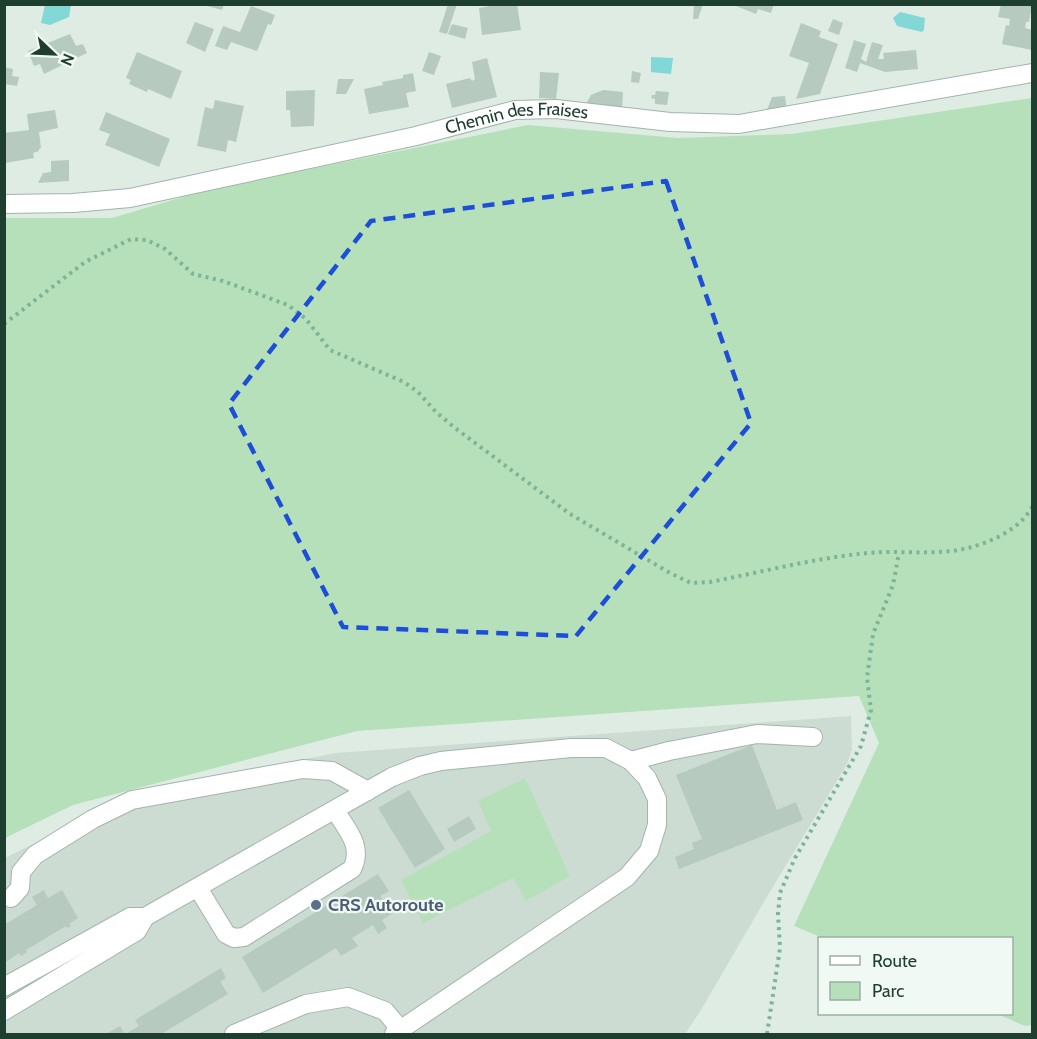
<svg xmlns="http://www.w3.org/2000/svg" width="1037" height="1039" font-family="Cabin,sans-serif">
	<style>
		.built { fill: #cddcd3 }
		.green { fill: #b6e0b9 }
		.water { fill: #81d8d6 }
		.building { fill: #b7cabf }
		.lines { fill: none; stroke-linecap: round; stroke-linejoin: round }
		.minor-casing { stroke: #a1b5aa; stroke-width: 20 }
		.path { stroke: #7cb498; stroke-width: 4; stroke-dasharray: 3 4.5; stroke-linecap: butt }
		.minor { stroke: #fff; stroke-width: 18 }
		.marked { fill: none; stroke: #1d4ed8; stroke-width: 4.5; stroke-dasharray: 12 8; stroke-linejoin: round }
		.service-dot { fill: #5c6f8a; stroke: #f0f9f3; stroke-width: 2 }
		.labels { text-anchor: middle; stroke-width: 4.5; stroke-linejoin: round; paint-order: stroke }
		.street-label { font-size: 18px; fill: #1e3f30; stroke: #f0f9f3 }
		.service-label { font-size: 18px; font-weight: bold; fill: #4e5e75; stroke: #f0f9f3; text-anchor: start }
	</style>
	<rect width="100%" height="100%" fill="#dfece4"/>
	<polygon class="built" points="851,716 852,750 847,764 765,900 701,1010 685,1034 5,1034 5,858 131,795 335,753"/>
	<g class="green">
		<polygon points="1032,98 1032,1025 1025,1026 997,1014 1012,1014 1012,938 823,938 794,926 879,743 859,696 357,731 73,805 5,838 5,218 112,218 206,190 528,125 678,138 791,134"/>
		<polygon points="525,778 570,876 526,901 513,878 423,923 401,880 491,831 478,801"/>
	</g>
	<g class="water">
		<polygon points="45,5 71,5 69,17 50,25 41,23"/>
		<polygon points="900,12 925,18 924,30 922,32 897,26 893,18"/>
		<polygon points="651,57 673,58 671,74 651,72"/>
	</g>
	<g class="building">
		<polygon points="200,4 224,4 222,10"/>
		<polygon points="448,4 457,4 447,34 439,32"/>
		<polygon points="501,4 517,4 521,30 482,35 479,8"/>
		<polygon points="694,4 703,4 698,19 693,19"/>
		<polygon points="731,4 774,4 771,13 758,9 756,14"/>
		<polygon points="1001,4 1032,4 1029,22 1026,22 1025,28 1032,30 1032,50 1002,44 1006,25 1009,26 1010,19 998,17"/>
		<polygon points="251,6 275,15 271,25 268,24 257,51 231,42 227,50 215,46 223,26 240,32"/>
		<polygon points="833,19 843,23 839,35 828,31"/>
		<polygon points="195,22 214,29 205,52 186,43"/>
		<polygon points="801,23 821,31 819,37 838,44 820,94 796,99 809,63 789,56"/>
		<polygon points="452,24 468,28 465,39 448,34"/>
		<polygon points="70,34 76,46 83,44 87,53 44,74 40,64 34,66 28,51"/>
		<polygon points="854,40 866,44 861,59 866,62 872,42 883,45 878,59 884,59 883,53 916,50 918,69 885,72 860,63 857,72 845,68"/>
		<polygon points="137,52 182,71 171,99 148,89 147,92 129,84 131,80 126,78"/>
		<polygon points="429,52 441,56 434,75 422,71"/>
		<polygon points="487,58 497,97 452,108 446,84 470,78 472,81 475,79 472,62"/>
		<polygon points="4,67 13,69 12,76 19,77 17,86 4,84"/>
		<polygon points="632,71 641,73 639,83 631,82"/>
		<polygon points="540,72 559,73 556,99 539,98"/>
		<polygon points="413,73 416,91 406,93 409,107 369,114 364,89 383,85 382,82 403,78 403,75"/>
		<polygon points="338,79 354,79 346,94 336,94"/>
		<polygon points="315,90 314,126 291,127 290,110 286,110 286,91"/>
		<polygon points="603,90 623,92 622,110 585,106 591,95"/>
		<polygon points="656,91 669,92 667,105 655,104 655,99 651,98 652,95 655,95"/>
		<polygon points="785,96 787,111 769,113 767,110 772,97"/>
		<polygon points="215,100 244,106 236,142 228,140 226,152 197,146 205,107 213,109"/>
		<polygon points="55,110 58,128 39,132 41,148 39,149 39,151 33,153 34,158 5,163 4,133 29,130 27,114"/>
		<polygon points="106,112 170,139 159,167 105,145 110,134 99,130"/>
		<polygon points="69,160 69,181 38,183 43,173 51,172 51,161"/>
		<polygon points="752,745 777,810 796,802 803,820 679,869 675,857 694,849 692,843 702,839 676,775"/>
		<polygon points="409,790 445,849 415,868 378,808"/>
		<polygon points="469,816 476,829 454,842 447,829"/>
		<polygon points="378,874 389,891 380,896 392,914 382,920 387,928 378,934 373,925 352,938 358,946 341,956 336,948 263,993 242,957"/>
		<polygon points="44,890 48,898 62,890 78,918 69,924 71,926 67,928 66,926 26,950 27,952 21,956 19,953 4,963 4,925 37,905 32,897"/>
		<polygon points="221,968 226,978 220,982 228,994 161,1034 143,1033 125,1034 139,1026 135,1020"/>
		<polygon points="120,1026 125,1034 106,1034"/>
	</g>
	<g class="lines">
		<defs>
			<g id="minor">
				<path id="s1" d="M 4,204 L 73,203 L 130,198 L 416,136 L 515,110 L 556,109 L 670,122 L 739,124 L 1032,73"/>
				<polyline points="631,761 669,751 757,734 813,737"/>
				<path d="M 198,888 L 226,934 L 234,938 L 244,937 L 352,869 C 364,846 346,829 335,810"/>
				<polyline points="11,898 20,888 21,872 35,855 93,819 132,800 303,769 332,771 368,791"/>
				<polyline points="4,987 130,917 145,917 392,777 420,766 441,761 571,748 606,748 631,761 647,778 657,799 657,825 649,851 627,877 394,1034"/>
				<polyline points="4,1011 137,931 145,917"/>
				<polyline points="234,1034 306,1004 348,997 385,1011 401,1030"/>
			</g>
		</defs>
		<use href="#minor" class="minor-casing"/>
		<g class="path">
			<path d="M 4,324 L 85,262 L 131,239 L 147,240 L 165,249 L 193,274 L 223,281 L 288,305 L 306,319 L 330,350 L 404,382 L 418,392 L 436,412 L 455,428 L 570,514 L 670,573 L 691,583 L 710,582 C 762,572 815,558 868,553 C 901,550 936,556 968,548 C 992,542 1020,529 1032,507"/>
			<polyline points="767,1034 780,948 778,914 780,893 795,858 861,746 871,710 867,678 873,634 893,585 899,553"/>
		</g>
		<use href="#minor" class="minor"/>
	</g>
	<path class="marked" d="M 666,181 L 751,423 L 576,636 L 343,627 L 229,404 L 371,221 Z"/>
	<circle class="service-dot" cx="316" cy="905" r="6"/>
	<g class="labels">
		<g class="street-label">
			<text dy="6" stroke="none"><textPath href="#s1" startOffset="522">Chemin des Fraises</textPath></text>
		</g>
		<g class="service-label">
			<text x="328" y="911">CRS Autoroute</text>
		</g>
	</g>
	<rect width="1037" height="1039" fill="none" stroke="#1e3f30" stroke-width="12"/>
	<rect x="818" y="937" width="195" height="78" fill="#f0f9f3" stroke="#9cafa5" stroke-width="1.5"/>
	<rect x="830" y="956" width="30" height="9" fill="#ffffff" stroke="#9cafa5" stroke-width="1.5"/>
	<text x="872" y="967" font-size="18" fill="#1e3f30">Route</text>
	<rect x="830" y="982" width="30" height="18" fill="#b6e0b9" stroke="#9cafa5" stroke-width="1.5"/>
	<text x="872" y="997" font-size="18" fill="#1e3f30">Parc</text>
	<g transform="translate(54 54) rotate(113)" stroke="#f0f9f3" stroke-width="4.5" paint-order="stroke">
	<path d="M0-4.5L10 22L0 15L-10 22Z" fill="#1e3f30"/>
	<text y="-9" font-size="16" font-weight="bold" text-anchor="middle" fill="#1e3f30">N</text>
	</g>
</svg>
